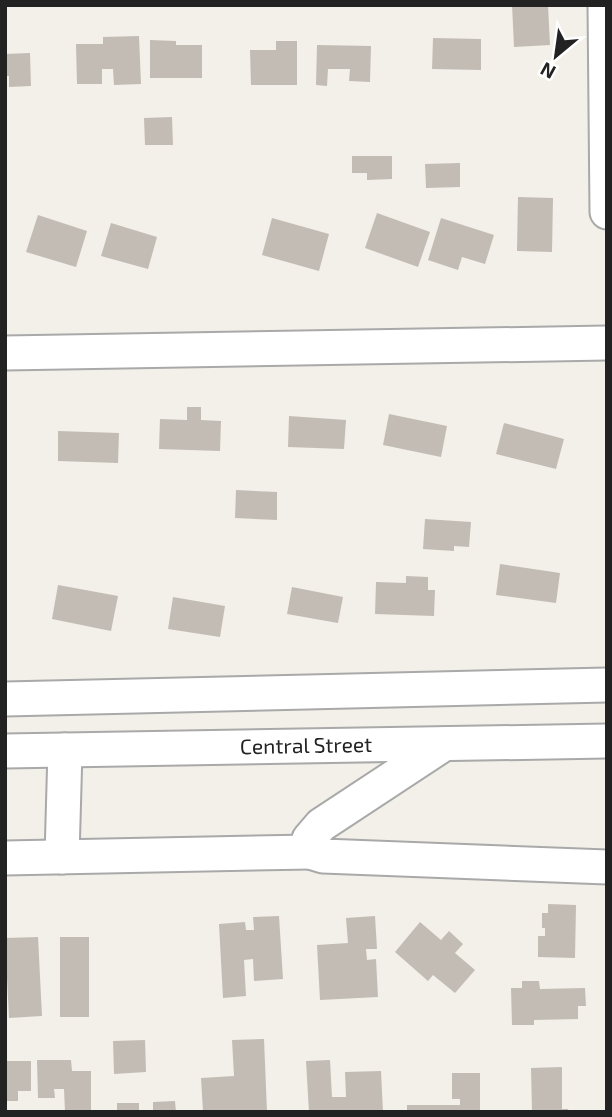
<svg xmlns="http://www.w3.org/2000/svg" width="612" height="1117" font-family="'Exo 2',sans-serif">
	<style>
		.building { fill: #c3bcb5 }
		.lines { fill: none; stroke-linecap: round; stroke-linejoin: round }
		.minor-casing { stroke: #a9a9a9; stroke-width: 37 }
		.minor { stroke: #fff; stroke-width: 33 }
		.labels { text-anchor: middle; stroke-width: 5; stroke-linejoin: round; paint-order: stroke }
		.street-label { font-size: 21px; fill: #222; stroke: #fff }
	</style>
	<rect width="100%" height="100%" fill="#f2f0e9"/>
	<g class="building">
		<polygon points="512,5 548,5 550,45 514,47"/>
		<polygon points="139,36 141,84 114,85 113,69 102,69 102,84 77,84 76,44 103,44 103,37"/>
		<polygon points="433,38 481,39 481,70 432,69"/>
		<polygon points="150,40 176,41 176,45 202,45 202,78 150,78"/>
		<polygon points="276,41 297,41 297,85 251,85 250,50 276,50"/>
		<polygon points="317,45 371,46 370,82 349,81 350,69 328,69 327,86 316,85"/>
		<polygon points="30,53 31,86 9,87 9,76 5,76 5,54"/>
		<polygon points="172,117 173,145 145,145 144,118"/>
		<polygon points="352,156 392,156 392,179 367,180 367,173 352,173"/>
		<polygon points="460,163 460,187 426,188 425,164"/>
		<polygon points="518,197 553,198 552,252 517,251"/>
		<polygon points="377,213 430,232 418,267 365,248"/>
		<polygon points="38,215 87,231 76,267 26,252"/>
		<polygon points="272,218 329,234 319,271 262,255"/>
		<polygon points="441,218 494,235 485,264 462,257 458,270 428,260"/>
		<polygon points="111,223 157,237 148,269 101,256"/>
		<polygon points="187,407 201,407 201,420 221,421 220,451 159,449 160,419 187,420"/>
		<polygon points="389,414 447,426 441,457 383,445"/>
		<polygon points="289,416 346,420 344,449 288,447"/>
		<polygon points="504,423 564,439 556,469 496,454"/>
		<polygon points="58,431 119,433 118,463 58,461"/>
		<polygon points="236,490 277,492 277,520 235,518"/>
		<polygon points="425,519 471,522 469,547 454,546 454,551 423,549"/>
		<polygon points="500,564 560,573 556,603 496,595"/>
		<polygon points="406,576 428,577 428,590 435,590 434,616 375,614 376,582 406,583"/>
		<polygon points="58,585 118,596 111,631 52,619"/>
		<polygon points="292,587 343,597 338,623 287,614"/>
		<polygon points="173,597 225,606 220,637 168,629"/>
		<polygon points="548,904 576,905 575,958 538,957 538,936 545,936 545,928 542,928 542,913 548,913"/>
		<polygon points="279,916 283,979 254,981 253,959 244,960 246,996 223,998 219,924 245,922 246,930 254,930 253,917"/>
		<polygon points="375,916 377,949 366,949 367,960 376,959 378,997 320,1000 317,945 348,943 346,918"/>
		<polygon points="420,922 441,940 449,931 463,944 455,953 475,970 455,993 433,975 428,981 395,952"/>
		<polygon points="38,937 42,1016 9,1018 5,938"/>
		<rect x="60" y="937" width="29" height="80"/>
		<polygon points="522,981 539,981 540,989 585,988 586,1006 578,1006 578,1019 534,1020 534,1025 512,1025 511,988 522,988"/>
		<polygon points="264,1039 267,1112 203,1112 201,1078 234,1076 232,1040"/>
		<polygon points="145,1040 146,1072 114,1074 113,1041"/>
		<polygon points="37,1060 71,1060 72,1071 91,1071 91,1112 65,1112 64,1089 54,1089 55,1098 38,1098"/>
		<polygon points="330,1060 332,1097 346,1097 345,1072 381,1071 383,1112 309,1112 306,1061"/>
		<polygon points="5,1061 31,1061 31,1091 18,1091 18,1101 5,1101"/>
		<polygon points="562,1067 562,1109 568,1109 569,1112 532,1112 531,1068"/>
		<polygon points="452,1073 480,1073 480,1112 407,1112 407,1105 460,1105 460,1099 452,1099"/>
		<polygon points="175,1101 176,1112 153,1112 153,1102"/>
		<rect x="117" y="1103" width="22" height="9"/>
	</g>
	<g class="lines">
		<defs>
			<g id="minor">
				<polyline points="605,5 607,212"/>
				<polyline points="5,353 607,343"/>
				<polyline points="5,699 607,685"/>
				<polyline points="444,744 321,825 309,839 307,847 310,852 323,856 607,867"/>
				<polyline points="5,751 607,741"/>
				<polyline points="62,857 65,750"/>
				<polyline points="5,858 310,852"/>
			</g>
		</defs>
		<use href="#minor" class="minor-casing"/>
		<use href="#minor" class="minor"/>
	</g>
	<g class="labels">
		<g class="street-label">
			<text transform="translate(306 746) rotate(-1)" y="7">Central Street</text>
		</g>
	</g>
	<rect width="612" height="1117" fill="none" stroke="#222222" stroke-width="14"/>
	<g transform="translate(556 56) rotate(209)" stroke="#ffffff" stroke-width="5" paint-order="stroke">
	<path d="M0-5L12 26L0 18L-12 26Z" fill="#222222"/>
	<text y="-10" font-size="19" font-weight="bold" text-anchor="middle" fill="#222222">N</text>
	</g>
</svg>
